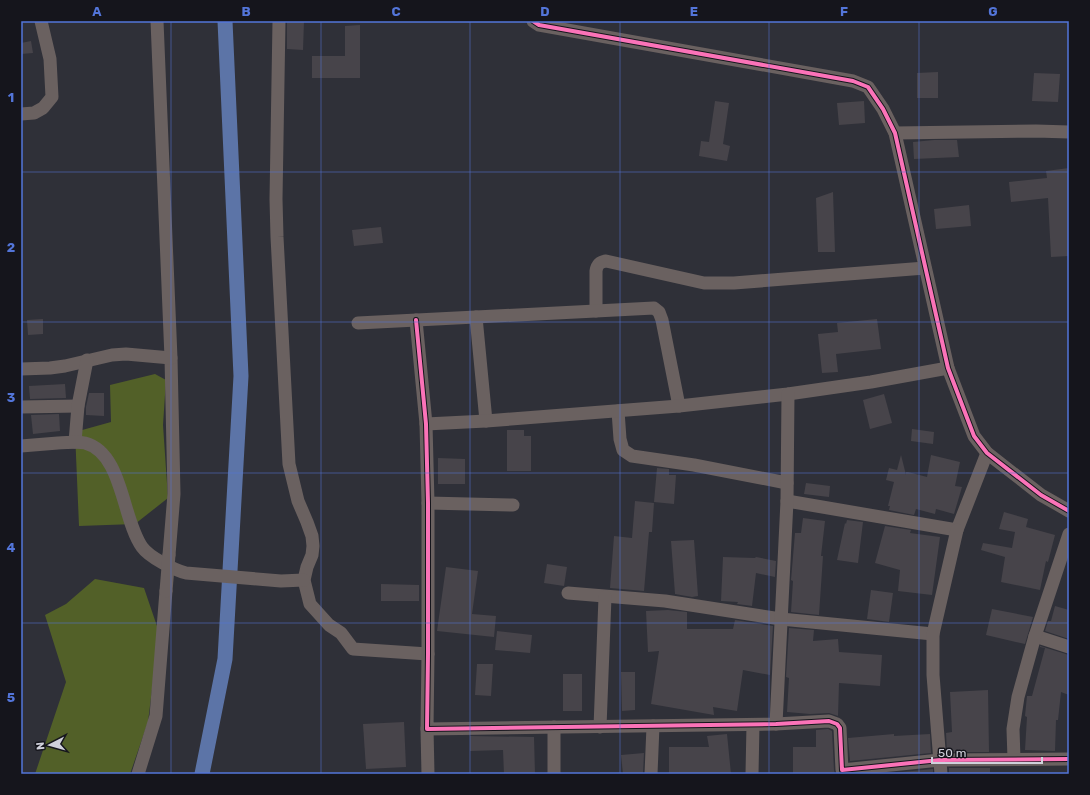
<svg xmlns="http://www.w3.org/2000/svg" width="1090" height="795" font-family="Rubik,sans-serif">
	<style>
		.forest { fill: #526028 }
		.lines { fill: none; stroke-linecap: round; stroke-linejoin: round }
		.canal { stroke: #5c74a7; stroke-width: 15 }
		.building { fill: #47444a }
		.minor { stroke: #6a6160; stroke-width: 13 }
		.minor-bridge { stroke: #6a6160; stroke-width: 13 }
		.cycleway-casing { stroke: #15151c; stroke-width: 6 }
		.cycleway { stroke: #fb73b8; stroke-width: 4 }
		.grid { fill: none; stroke: #5375d9; stroke-width: 1; stroke-opacity: 0.55 }
		.neatline { fill: none; stroke: #5375d9; stroke-width: 1.5 }
		.grid-label { font-size: 13px; text-anchor: middle; font-weight: bold; fill: #5375d9 }
	</style>
	<rect width="100%" height="100%" fill="#2f3038"/>
	<g class="forest">
		<polygon points="155,374 166,380 163,425 168,498 135,524 79,526 75,432 111,422 110,385"/>
		<polygon points="95,579 144,588 159,632 148,722 130,774 35,774 66,682 45,615 66,604"/>
	</g>
	<g class="lines">
		<polyline class="canal" points="202,774 225,659 241,376 225,21"/>
	</g>
	<g class="building">
		<polygon points="287,21 304,21 303,50 287,49"/>
		<polygon points="360,25 360,78 312,78 312,56 345,56 345,26"/>
		<polygon points="31,41 33,53 21,54 21,43"/>
		<polygon points="938,72 938,98 917,98 917,73"/>
		<polygon points="1034,73 1060,74 1058,102 1032,101"/>
		<polygon points="715,101 729,103 723,144 730,146 727,161 699,156 701,141 709,142"/>
		<polygon points="864,101 865,123 839,125 837,103"/>
		<polygon points="934,140 957,140 959,157 914,159 913,142"/>
		<polygon points="1069,168 1069,256 1051,257 1048,198 1011,202 1009,182 1047,178 1046,171"/>
		<polygon points="833,192 835,252 818,252 816,198"/>
		<polygon points="969,205 971,226 936,229 934,209"/>
		<polygon points="381,227 383,243 354,246 352,230"/>
		<polygon points="43,319 43,334 28,335 27,320"/>
		<polygon points="877,319 881,349 836,354 838,372 822,373 818,334 838,332 837,323"/>
		<polygon points="65,384 66,398 30,399 29,386"/>
		<polygon points="89,393 104,393 104,416 86,415 86,407"/>
		<polygon points="884,394 892,423 870,429 863,400"/>
		<polygon points="59,414 60,431 33,434 31,415"/>
		<polygon points="912,429 934,432 933,444 911,441"/>
		<polygon points="507,430 524,430 524,436 531,436 531,471 507,471"/>
		<polygon points="901,455 906,475 906,472 908,472 927,477 931,455 960,462 955,486 962,487 954,514 936,509 935,514 916,509 914,515 889,510 890,506 888,506 894,482 886,480 889,468 897,470"/>
		<polygon points="438,458 465,459 465,484 438,484"/>
		<polygon points="657,468 669,469 669,475 676,475 674,504 654,502"/>
		<polygon points="806,483 830,486 829,497 804,494"/>
		<polygon points="635,501 654,503 652,532 649,532 644,591 610,588 614,536 632,538"/>
		<polygon points="1004,512 1028,519 1026,527 1055,535 1048,562 1046,561 1040,590 1001,582 1005,557 981,550 983,543 1012,548 1015,532 999,529"/>
		<polygon points="803,518 825,521 821,556 823,556 819,615 791,612 793,581 791,580 795,533 801,533"/>
		<polygon points="847,520 863,522 858,563 837,560 845,523 846,524"/>
		<polygon points="885,526 911,530 910,533 940,537 932,595 898,591 900,570 875,563"/>
		<polygon points="694,540 698,596 692,597 675,594 671,541"/>
		<polygon points="723,557 755,558 756,557 776,561 775,577 756,573 752,606 737,604 738,602 721,601"/>
		<polygon points="547,564 567,567 564,586 544,583"/>
		<polygon points="446,567 478,571 472,614 496,616 494,637 437,631"/>
		<polygon points="381,584 419,585 419,601 381,601"/>
		<polygon points="871,590 893,593 889,622 867,619"/>
		<polygon points="1055,606 1069,610 1069,639 1045,631 1048,621 1051,621"/>
		<polygon points="992,609 1033,617 1025,644 986,635"/>
		<polygon points="668,610 687,612 687,629 733,629 735,620 773,626 770,675 743,670 737,711 713,707 714,715 651,704 659,651 648,652 646,611"/>
		<polygon points="789,628 814,630 813,641 838,639 839,652 882,655 880,686 839,683 838,716 829,713 810,714 787,712 789,678 786,677"/>
		<polygon points="497,631 532,635 530,653 495,650"/>
		<polygon points="1040,646 1069,655 1069,695 1061,692 1058,720 1056,720 1055,751 1025,750 1027,717 1025,716 1027,696 1032,696 1045,648 1040,647"/>
		<polygon points="477,664 493,664 491,696 475,695"/>
		<polygon points="621,672 635,672 635,710 622,711"/>
		<rect x="563" y="674" width="19" height="37"/>
		<polygon points="988,690 989,752 947,752 946,733 952,732 950,692"/>
		<polygon points="404,722 406,767 366,769 363,724"/>
		<polygon points="828,729 832,731 834,770 835,774 793,774 793,747 816,747 816,730"/>
		<polygon points="727,734 731,774 669,774 669,747 709,747 707,736"/>
		<polygon points="894,734 894,736 930,734 931,753 850,761 848,738"/>
		<polygon points="470,736 534,737 535,774 504,774 503,750 470,751"/>
		<polygon points="644,753 643,774 623,774 621,755"/>
		<rect x="949" y="768" width="41" height="6"/>
		<polygon points="933,769 933,774 882,774"/>
	</g>
	<g class="lines">
		<g class="minor">
			<polyline points="157,21 171,358 174,494 169,555"/>
			<polyline points="279,21 276,199 277,237 289,464 298,501 307,522 312,536 313,546 312,555 307,567 304,580 310,604 329,625 341,633 353,649 428,654"/>
			<polyline points="533,21 539,25 853,81 868,87 883,109 895,133 948,368 974,436 987,453 1041,495 1069,511"/>
			<polyline points="21,114 34,113 43,108 52,97 50,59 41,21"/>
			<polyline points="895,133 1036,131 1069,132"/>
			<path d="M 596,311 L 596,271 C 597,265 599,262 606,261 L 704,283 L 734,283 L 925,268"/>
			<polyline points="476,317 486,421"/>
			<polyline points="416,320 426,424 428,503 428,654 427,729 776,724 829,721 837,724 840,728 842,770 940,760 1069,759"/>
			<polyline points="358,323 654,308 659,312 662,320 679,406"/>
			<polyline points="21,369 50,368 65,366 112,355 126,354 171,358"/>
			<polyline points="21,407 78,406"/>
			<polyline points="618,411 620,439 623,450 632,456 694,465 787,483"/>
			<polyline points="426,424 486,421 679,406 788,394 871,382 948,368"/>
			<polyline points="75,442 78,406 87,360"/>
			<path d="M 21,446 C 33,445 45,444 58,443 C 67,443 76,441 85,443 C 123,453 122,519 142,547 C 149,557 174,570 186,573 L 281,581 L 304,580"/>
			<polyline points="787,501 957,530 987,453"/>
			<polyline points="428,503 513,505"/>
			<polyline points="568,593 665,601 781,619 933,634"/>
			<polyline points="1035,636 1069,647"/>
			<polyline points="776,724 787,501 788,394"/>
			<polyline points="600,727 605,597"/>
			<polyline points="427,729 428,774"/>
			<polyline points="1014,759 1013,729 1018,697 1035,636 1069,534"/>
			<polyline points="138,774 156,716 166,591"/>
			<polyline points="554,774 554,727"/>
			<polyline points="651,774 653,726"/>
			<polyline points="752,774 753,725"/>
			<polyline points="941,774 933,675 933,634 957,530"/>
		</g>
		<polyline class="minor-bridge" points="166,591 169,555"/>
		<defs>
			<g id="cycleway">
				<polyline points="533,21 539,25 853,81 868,87 883,109 895,133 948,368 974,436 987,453 1041,495 1069,511"/>
				<polyline points="416,320 426,424 428,503 428,654 427,729 776,724 829,721 837,724 840,728 842,770 940,760 1069,759"/>
			</g>
		</defs>
		<use href="#cycleway" class="cycleway-casing"/>
		<use href="#cycleway" class="cycleway"/>
	</g>
	<path class="grid" d="M 171,21 L 171,774M 321,21 L 321,774M 470,21 L 470,774M 620,21 L 620,774M 769,21 L 769,774M 919,21 L 919,774M 21,172 L 1069,172M 21,322 L 1069,322M 21,473 L 1069,473M 21,623 L 1069,623"/>
	<rect width="1090" height="795" fill="none" stroke="#15151c" stroke-width="44"/>
	<g transform="translate(50 745) rotate(264)" stroke="#15151c" stroke-width="3" paint-order="stroke">
	<path d="M0-3L7 15L0 10L-7 15Z" fill="#d0d1db"/>
	<text y="-6" font-size="11" font-weight="bold" text-anchor="middle" fill="#d0d1db">N</text>
	</g>
	<path d="M932 757v6h110v-6" fill="none" stroke="#d0d1db" stroke-width="2"/>
	<text x="938" y="757" font-size="12" fill="#d0d1db" stroke="#15151c" stroke-width="3" paint-order="stroke">50 m</text>
	<rect x="22" y="22" width="1046" height="751" class="neatline"/>
	<g class="grid-label">
		<text x="97" y="16">A</text>
		<text x="246" y="16">B</text>
		<text x="396" y="16">C</text>
		<text x="545" y="16">D</text>
		<text x="694" y="16">E</text>
		<text x="844" y="16">F</text>
		<text x="993" y="16">G</text>
		<text x="11" y="102">1</text>
		<text x="11" y="252">2</text>
		<text x="11" y="402">3</text>
		<text x="11" y="552">4</text>
		<text x="11" y="702">5</text>
	</g>
</svg>
